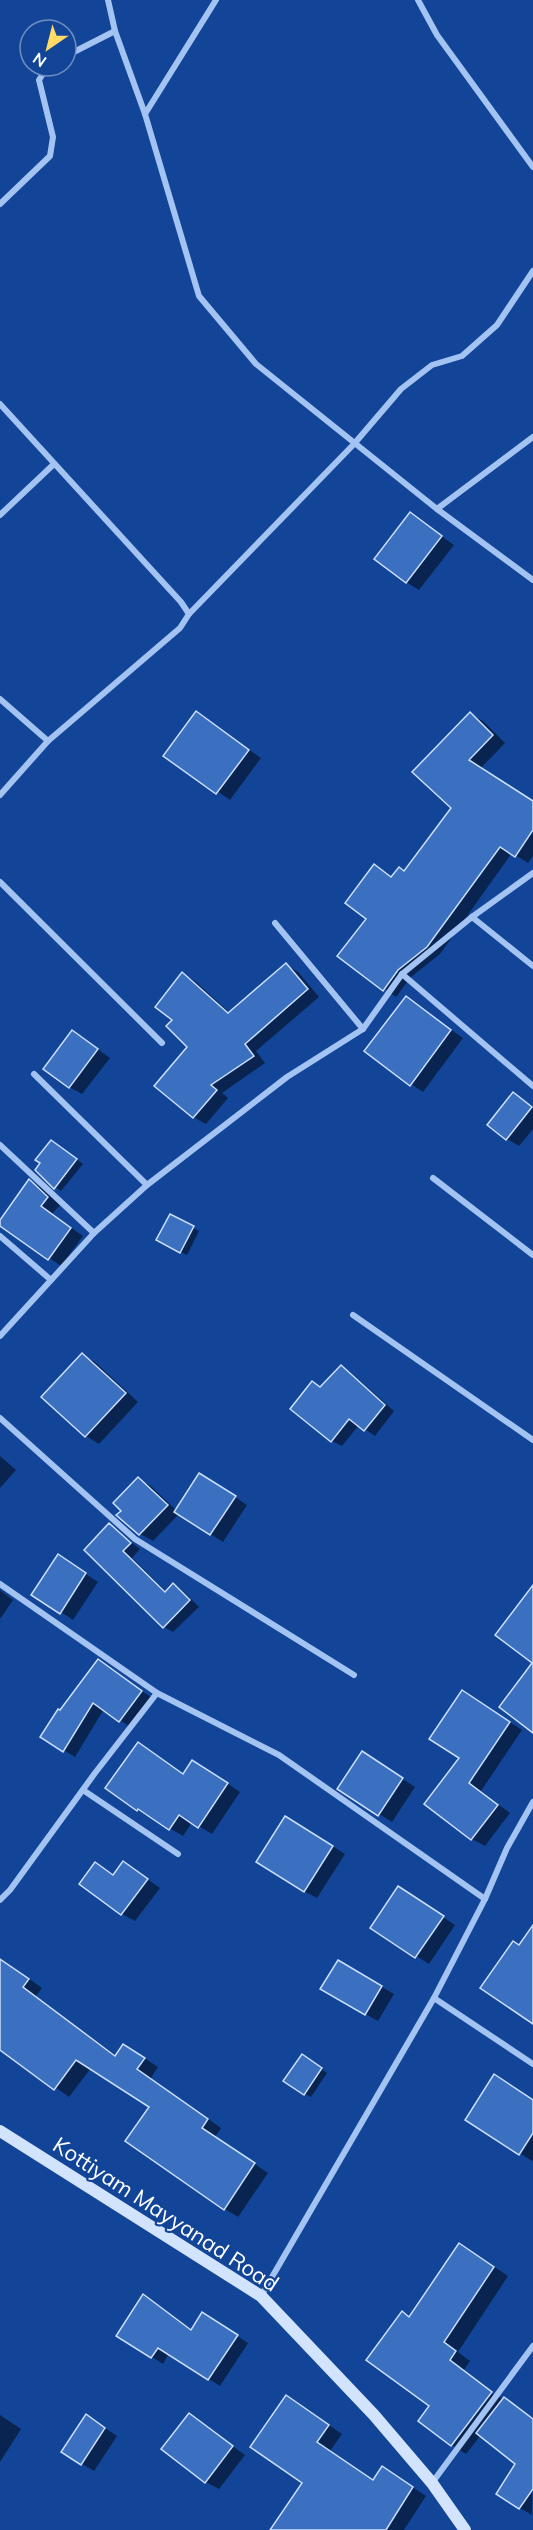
<svg xmlns="http://www.w3.org/2000/svg" width="533" height="2530" font-family="Mulish,sans-serif">
	<style>
		.shadow { fill: #0007 }
		.building { fill: #3b6fbf; stroke: #cbdffd; stroke-width: 1.5 }
		.lines { fill: none; stroke-linecap: round; stroke-linejoin: round }
		.street { stroke: #a3c3f3; stroke-width: 6 }
		.secondary { stroke: #d2e3fd; stroke-width: 12 }
		.labels { text-anchor: middle; stroke-width: 4.5; stroke-linejoin: round; paint-order: stroke }
		.street-label { font-size: 22px; fill: #fff; stroke: #124597 }
	</style>
	<rect width="100%" height="100%" fill="#124597"/>
	<g class="shadow">
		<polygon points="410,514 454,545 419,590 406,582"/>
		<polygon points="197,712 261,758 230,800 165,755"/>
		<polygon points="470,714 483,721 505,743 481,768 533,802 533,856 528,863 512,853 440,954 411,977 396,997 339,956 369,919 374,866 392,878 405,872 453,808"/>
		<polygon points="286,965 298,972 319,997 256,1051 265,1063 222,1093 228,1098 206,1124 193,1117 189,1047 174,1020 183,974 195,981 230,1013"/>
		<polygon points="406,998 463,1038 423,1092 411,1084"/>
		<polygon points="73,1032 110,1058 82,1094 69,1087"/>
		<polygon points="513,1094 533,1106 533,1129 519,1146 507,1139"/>
		<polygon points="58,1145 83,1164 61,1191 55,1187 42,1163"/>
		<polygon points="29,1181 42,1188 60,1205 52,1214 83,1236 61,1266 0,1224"/>
		<polygon points="171,1216 199,1231 187,1255 158,1240"/>
		<polygon points="82,1355 95,1362 138,1402 99,1444 86,1436 43,1397"/>
		<polygon points="341,1367 351,1373 394,1411 375,1436 359,1425 342,1446 332,1441 321,1388"/>
		<polygon points="0,1456 16,1470 0,1488"/>
		<polygon points="138,1479 151,1486 176,1510 213,1482 247,1505 223,1542 179,1514 153,1541 140,1534 123,1511"/>
		<polygon points="109,1525 140,1549 132,1558 167,1592 174,1585 183,1591 199,1607 173,1632 164,1627 86,1550"/>
		<polygon points="71,1564 98,1582 73,1620 61,1612"/>
		<polygon points="0,1590 13,1600 0,1619"/>
		<polygon points="99,1661 152,1698 130,1727 104,1709 75,1757 42,1737"/>
		<polygon points="475,1699 522,1730 481,1791 510,1813 485,1846 472,1839 461,1758"/>
		<polygon points="139,1744 184,1775 206,1769 240,1792 212,1834 192,1822 183,1836 138,1810 107,1788"/>
		<polygon points="375,1761 415,1787 392,1822 339,1789"/>
		<polygon points="299,1825 345,1854 317,1898 304,1891"/>
		<polygon points="96,1864 115,1875 136,1871 160,1888 135,1921 122,1914"/>
		<polygon points="412,1896 455,1925 429,1964 372,1928"/>
		<polygon points="0,1958 42,1988 36,1996 117,2056 138,2054 158,2067 151,2078 221,2128 215,2137 268,2173 238,2217 225,2209 151,2106 91,2068 69,2097 0,2048"/>
		<polygon points="338,1962 394,1994 378,2021 322,1989"/>
		<polygon points="308,2060 327,2073 311,2097 305,2094"/>
		<polygon points="533,2100 533,2160 532,2161 520,2153"/>
		<polygon points="475,2254 508,2276 458,2352 470,2361 464,2370 488,2388 485,2390 517,2406 533,2418 532,2515 520,2508 517,2464 481,2435 466,2454 452,2445 431,2405 410,2318"/>
		<polygon points="144,2296 192,2330 214,2321 248,2343 220,2386 169,2353 163,2364 118,2335"/>
		<polygon points="300,2405 342,2434 330,2451 374,2481 396,2476 426,2496 404,2530 288,2530 304,2482"/>
		<polygon points="0,2415 21,2429 0,2462"/>
		<polygon points="189,2415 245,2455 219,2489 206,2482"/>
		<polygon points="99,2424 117,2436 94,2471 82,2464"/>
	</g>
	<g class="building">
		<polygon points="410,512 442,536 406,583 374,559"/>
		<polygon points="196,711 249,750 216,794 163,756"/>
		<polygon points="470,712 493,735 469,760 533,801 533,830 515,857 500,847 427,947 398,970 383,991 337,956 366,919 345,903 374,864 391,877 399,867 404,871 451,808 412,772"/>
		<polygon points="286,963 308,989 245,1044 254,1056 211,1085 217,1090 193,1118 154,1086 187,1047 166,1026 172,1020 155,1007 182,972 228,1013"/>
		<polygon points="406,996 451,1030 410,1086 364,1051"/>
		<polygon points="72,1030 98,1049 69,1088 43,1069"/>
		<polygon points="513,1092 532,1107 506,1140 487,1125"/>
		<polygon points="51,1140 77,1159 54,1189 35,1170 40,1163 35,1160"/>
		<polygon points="29,1179 48,1197 41,1206 71,1228 48,1260 0,1226 0,1220"/>
		<polygon points="170,1214 194,1226 180,1253 156,1240"/>
		<polygon points="82,1353 126,1393 85,1437 41,1397"/>
		<polygon points="341,1365 385,1405 364,1431 349,1419 331,1442 290,1409 312,1381 320,1387"/>
		<polygon points="199,1473 236,1496 210,1535 174,1512"/>
		<polygon points="138,1477 168,1505 139,1535 116,1515 121,1511 113,1503"/>
		<polygon points="109,1523 131,1543 123,1551 165,1592 173,1583 190,1600 163,1628 84,1550"/>
		<polygon points="58,1554 86,1573 60,1614 31,1595"/>
		<polygon points="533,1585 533,1733 499,1707 532,1663 495,1635"/>
		<polygon points="98,1659 142,1691 119,1722 93,1703 63,1752 40,1737 58,1709 60,1710"/>
		<polygon points="462,1690 510,1722 469,1783 498,1805 471,1840 424,1804 459,1758 429,1739"/>
		<polygon points="138,1742 183,1774 192,1760 228,1783 198,1828 179,1815 169,1830 138,1809 137,1811 105,1788"/>
		<polygon points="362,1751 403,1778 378,1816 337,1789"/>
		<polygon points="285,1816 333,1846 304,1892 256,1862"/>
		<polygon points="123,1861 148,1879 121,1915 79,1884 95,1862 113,1875"/>
		<polygon points="398,1886 444,1916 415,1958 370,1928"/>
		<polygon points="533,1925 533,2024 480,1988 513,1941 519,1945"/>
		<polygon points="0,1959 29,1979 23,1987 115,2056 123,2044 145,2058 137,2069 208,2119 202,2128 255,2163 224,2210 125,2141 149,2107 76,2060 54,2090 0,2050"/>
		<polygon points="338,1960 382,1986 365,2015 320,1989"/>
		<polygon points="302,2054 322,2068 304,2095 283,2081"/>
		<polygon points="494,2074 533,2100 533,2133 519,2155 465,2120"/>
		<polygon points="459,2243 494,2267 444,2342 456,2351 450,2360 492,2392 451,2446 418,2421 429,2406 366,2360 402,2311 409,2317"/>
		<polygon points="143,2294 191,2330 202,2312 238,2335 208,2380 158,2348 151,2358 116,2336"/>
		<polygon points="286,2395 329,2425 317,2442 373,2480 382,2466 413,2487 386,2530 270,2530 302,2483 250,2447"/>
		<polygon points="504,2397 533,2419 533,2489 519,2509 496,2494 515,2464 476,2433"/>
		<polygon points="189,2413 233,2446 205,2483 161,2449"/>
		<polygon points="86,2414 105,2428 81,2465 61,2452"/>
	</g>
	<g class="lines">
		<g class="street">
			<polyline points="108,0 115,31 145,114 199,296 256,364 437,509 533,580"/>
			<polyline points="418,0 437,35 533,167"/>
			<polyline points="66,56 115,31"/>
			<polyline points="145,114 216,0"/>
			<polyline points="0,204 50,156 53,137 39,80 48,66"/>
			<polyline points="0,404 181,602 189,614"/>
			<polyline points="437,509 533,437"/>
			<polyline points="0,515 54,464"/>
			<polyline points="0,699 48,741"/>
			<polyline points="0,795 48,741 180,628 189,614 354,444 401,389 432,365 462,356 497,325 533,271"/>
			<polyline points="0,882 162,1043"/>
			<polyline points="472,917 533,966"/>
			<polyline points="275,923 363,1029"/>
			<polyline points="402,974 533,1086"/>
			<polyline points="34,1074 147,1185"/>
			<polyline points="0,1145 94,1233"/>
			<polyline points="433,1178 533,1255"/>
			<polyline points="0,1236 51,1280"/>
			<polyline points="353,1315 533,1440"/>
			<polyline points="0,1336 94,1233 147,1185 287,1077 363,1029 402,974 472,917 533,873"/>
			<polyline points="0,1418 135,1539 354,1675"/>
			<polyline points="0,1584 157,1693 279,1755 485,1899"/>
			<polyline points="83,1790 178,1854"/>
			<polyline points="0,1900 10,1890 95,1773 157,1693"/>
			<polyline points="434,1998 533,2064"/>
			<polyline points="261,2296 434,1998 485,1899 507,1848 533,1802"/>
			<polyline points="432,2483 533,2346"/>
		</g>
		<polyline class="secondary" points="0,2131 261,2296 374,2415 432,2483 465,2530"/>
	</g>
	<g class="labels">
		<g class="street-label">
			<text transform="translate(166 2214) rotate(33)" y="8">Kottiyam Mayyanad Road</text>
		</g>
	</g>
	<g transform="translate(48 48) rotate(215)"><circle r="28" fill="#124597" stroke="#718fc1" stroke-width="1.5"/>
	<path d="M0-4.5L10 22L0 15L-10 22Z" fill="#ffdb65"/>
	<text y="-9" font-size="16" font-weight="bold" text-anchor="middle" fill="#ffffff">N</text>
	</g>
</svg>
